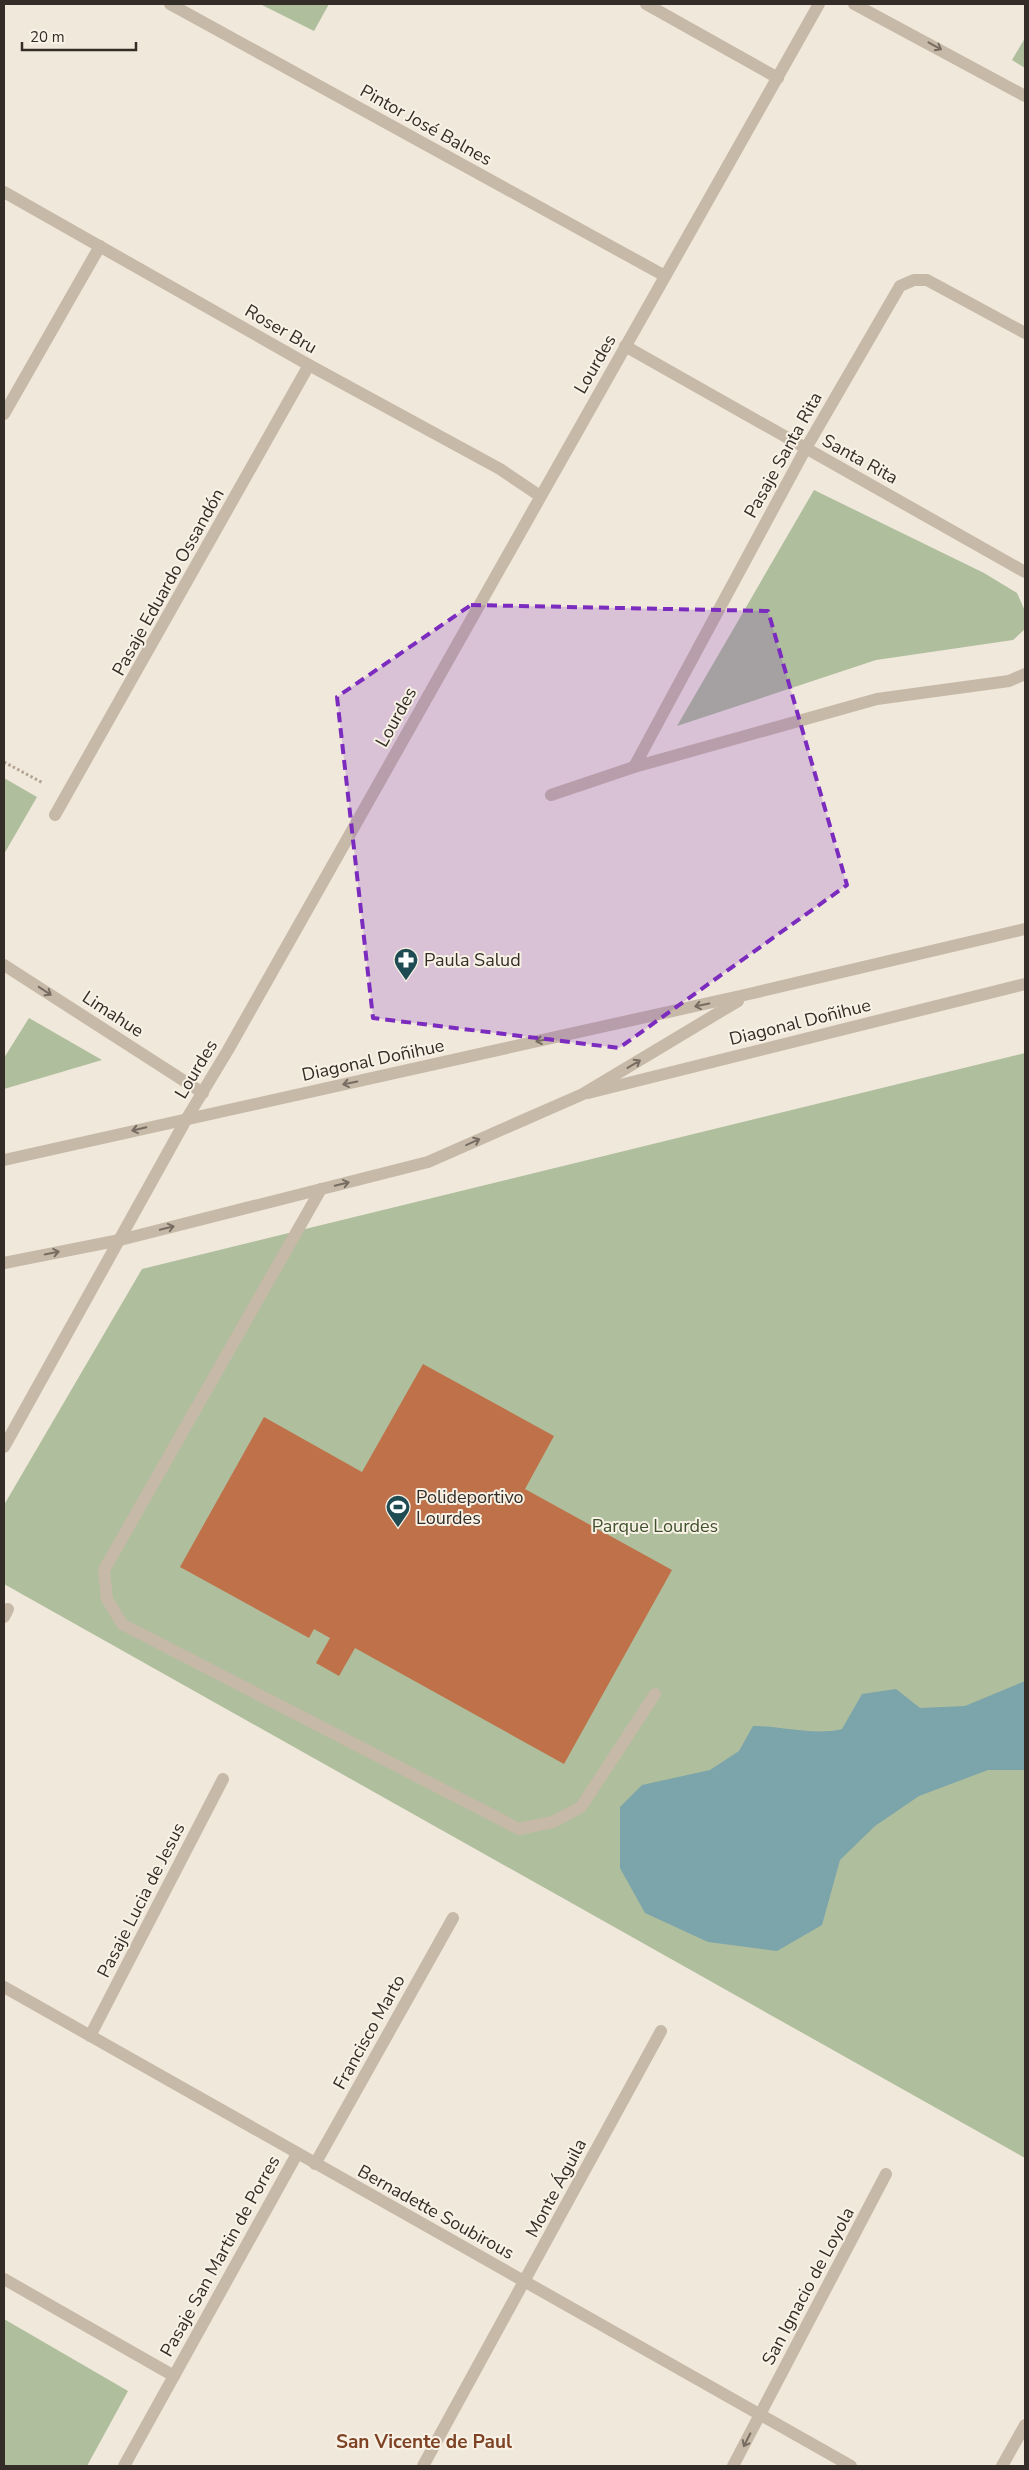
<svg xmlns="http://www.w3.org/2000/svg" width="1029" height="2470" font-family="'Nunito Sans',sans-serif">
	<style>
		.green { fill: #afbe9c }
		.water { fill: #7ba4ab }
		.building { fill: #bf724a }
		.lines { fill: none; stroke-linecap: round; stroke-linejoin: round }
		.path { stroke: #b3a392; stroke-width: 3; stroke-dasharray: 2.5 2.5; stroke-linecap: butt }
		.service { stroke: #c7b9a7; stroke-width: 12 }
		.minor { stroke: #c7b9a7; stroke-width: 12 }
		.tertiary { stroke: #c7b9a7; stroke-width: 12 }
		.oneway { stroke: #766c61 }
		.marked { fill: #7b2cbf; fill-opacity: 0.2; stroke: #7b2cbf; stroke-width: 4; stroke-dasharray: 10 6; stroke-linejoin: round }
		.labels { text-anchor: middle; stroke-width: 4; stroke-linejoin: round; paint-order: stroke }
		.street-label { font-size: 18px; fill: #342d27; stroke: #f8f2e6 }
		.poi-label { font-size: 18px; fill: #342d27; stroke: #f8f2e6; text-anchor: start }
		.park-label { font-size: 18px; fill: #40512d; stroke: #f8f2e6 }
		.neighbourhood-label { font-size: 19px; font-weight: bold; fill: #7e4325; stroke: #f8f2e6 }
	</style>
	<rect width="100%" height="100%" fill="#f0e8db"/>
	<g class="green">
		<polygon points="260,4 329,4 314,31"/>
		<polygon points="1025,38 1025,68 1012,60"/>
		<polygon points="814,490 984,573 1017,593 1025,611 1025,629 1013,640 876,660 677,726"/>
		<polygon points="4,778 37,797 4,854"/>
		<polygon points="29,1018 102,1060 4,1089 4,1058"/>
		<polygon points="1025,1053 1025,2158 4,1584 4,1505 142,1269"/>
		<polygon points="4,2319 128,2391 87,2466 4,2466"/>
	</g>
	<path class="water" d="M 1025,1681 L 1025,1770 L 988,1770 L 919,1796 L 875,1826 L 840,1860 L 822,1925 L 777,1951 L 708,1942 L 645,1913 L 620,1868 L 620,1807 L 642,1785 L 710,1770 L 739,1751 L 753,1726 C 783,1726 814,1736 842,1729 L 862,1694 L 896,1689 L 920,1708 L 965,1706 Z"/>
	<polygon class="building" points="423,1364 554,1436 525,1489 672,1570 564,1764 355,1648 339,1676 316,1663 330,1638 314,1629 309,1638 180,1567 264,1417 362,1472"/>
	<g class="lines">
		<polyline class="path" points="4,762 43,783"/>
		<g class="service">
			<polyline points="588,1093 1025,984"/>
			<polyline points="321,1189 104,1570 107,1599 122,1624 519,1829 553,1822 581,1807 655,1694"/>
		</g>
		<g class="minor">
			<polyline points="170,4 665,276"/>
			<polyline points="646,4 778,78"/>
			<polyline points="854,4 1025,96"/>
			<polyline points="4,192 309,365 500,469 540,496"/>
			<polyline points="625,346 1025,572"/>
			<polyline points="4,414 100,246"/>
			<polyline points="634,767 806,448 900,286 914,280 927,280 1025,333"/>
			<polyline points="551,795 634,767 877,699 1009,681 1025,674"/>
			<polyline points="55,815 309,365"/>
			<polyline points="4,965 203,1093"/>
			<polyline points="4,1617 8,1609"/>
			<polyline points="4,1987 851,2466"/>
			<polyline points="90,2036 223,1779"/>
			<polyline points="315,2164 453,1918"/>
			<polyline points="4,2279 174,2376"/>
			<polyline points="124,2466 297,2154"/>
			<polyline points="423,2466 661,2031"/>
			<polyline points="733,2466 886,2174"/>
			<polyline points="1002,2466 1025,2425"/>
		</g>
		<g class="tertiary">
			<polyline points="4,1160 749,994 1025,929"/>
			<polyline points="4,1263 120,1240 428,1162 583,1094 738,1001"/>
			<polyline points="4,1447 187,1118 228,1050 819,4"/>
		</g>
	</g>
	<defs><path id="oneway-shaft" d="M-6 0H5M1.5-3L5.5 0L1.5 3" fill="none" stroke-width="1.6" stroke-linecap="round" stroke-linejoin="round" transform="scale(1.25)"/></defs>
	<g class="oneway">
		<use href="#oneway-shaft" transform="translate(935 46) rotate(29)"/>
		<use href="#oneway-shaft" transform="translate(45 991) rotate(33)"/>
		<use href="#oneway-shaft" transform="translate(702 1005) rotate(168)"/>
		<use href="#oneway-shaft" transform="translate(543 1040) rotate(168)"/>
		<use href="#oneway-shaft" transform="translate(634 1064) rotate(-31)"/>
		<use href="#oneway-shaft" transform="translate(350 1083) rotate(168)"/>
		<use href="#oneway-shaft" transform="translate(139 1129) rotate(167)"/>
		<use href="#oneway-shaft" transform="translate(473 1142) rotate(-24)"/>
		<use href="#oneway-shaft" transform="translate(342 1184) rotate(-14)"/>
		<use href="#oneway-shaft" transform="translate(167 1228) rotate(-14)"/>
		<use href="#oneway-shaft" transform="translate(52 1253) rotate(-11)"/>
		<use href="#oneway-shaft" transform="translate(747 2440) rotate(117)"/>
	</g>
	<path class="marked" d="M 471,605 L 768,611 L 847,885 L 619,1048 L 373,1018 L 337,697 Z"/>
	<defs>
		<symbol id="pharmacy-pin" viewBox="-11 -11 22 30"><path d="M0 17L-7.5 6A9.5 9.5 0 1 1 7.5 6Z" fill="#1f4b53" stroke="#f8f2e6"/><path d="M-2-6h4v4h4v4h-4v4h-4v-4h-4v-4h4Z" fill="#fff"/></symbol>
		<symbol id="stadium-pin" viewBox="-11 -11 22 30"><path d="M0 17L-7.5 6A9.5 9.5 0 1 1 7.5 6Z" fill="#1f4b53" stroke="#f8f2e6"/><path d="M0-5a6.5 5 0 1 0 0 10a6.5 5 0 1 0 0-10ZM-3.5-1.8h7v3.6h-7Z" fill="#fff"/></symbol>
	</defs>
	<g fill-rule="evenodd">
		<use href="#pharmacy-pin" x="392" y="946" width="28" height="38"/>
		<use href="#stadium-pin" x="384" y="1493" width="28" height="38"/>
	</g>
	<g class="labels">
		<g class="street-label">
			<text transform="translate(426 125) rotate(29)" y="6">Pintor José Balnes</text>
			<text transform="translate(281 329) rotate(30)" y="6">Roser Bru</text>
			<text transform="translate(595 364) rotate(-60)" y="6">Lourdes</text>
			<text transform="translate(783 455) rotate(-61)" y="6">Pasaje Santa Rita</text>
			<text transform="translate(860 459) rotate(29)" y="6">Santa Rita</text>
			<text transform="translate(168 582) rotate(-61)" y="6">Pasaje Eduardo Ossandón</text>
			<text transform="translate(396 717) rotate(-61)" y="6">Lourdes</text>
			<text transform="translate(113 1014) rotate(33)" y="6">Limahue</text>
			<text transform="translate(800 1022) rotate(-14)" y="6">Diagonal Doñihue</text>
			<text transform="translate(373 1060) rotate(-12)" y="6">Diagonal Doñihue</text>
			<text transform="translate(196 1069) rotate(-59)" y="6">Lourdes</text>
			<text transform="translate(141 1900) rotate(-63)" y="6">Pasaje Lucia de Jesus</text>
			<text transform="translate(369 2032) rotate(-61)" y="6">Francisco Marto</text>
			<text transform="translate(556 2188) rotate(-62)" y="6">Monte Águila</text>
			<text transform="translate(436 2212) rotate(29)" y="6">Bernadette Soubirous</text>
			<text transform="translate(220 2256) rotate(-61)" y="6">Pasaje San Martin de Porres</text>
			<text transform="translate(808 2286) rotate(-62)" y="6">San Ignacio de Loyola</text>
		</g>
		<g class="poi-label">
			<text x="424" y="966">Paula Salud</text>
			<text x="416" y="1503">Polideportivo<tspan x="416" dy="21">Lourdes</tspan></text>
		</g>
		<g class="park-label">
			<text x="655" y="1532">Parque Lourdes</text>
		</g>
		<g class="neighbourhood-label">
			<text x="424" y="2448">San Vicente de Paul</text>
		</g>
	</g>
	<rect width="1029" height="2470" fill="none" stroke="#342d27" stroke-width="10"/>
	<path d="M22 42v8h114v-8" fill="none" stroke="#342d27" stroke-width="2.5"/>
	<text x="30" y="42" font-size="15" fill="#342d27" stroke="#f8f2e6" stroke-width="4" paint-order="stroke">20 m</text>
</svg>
